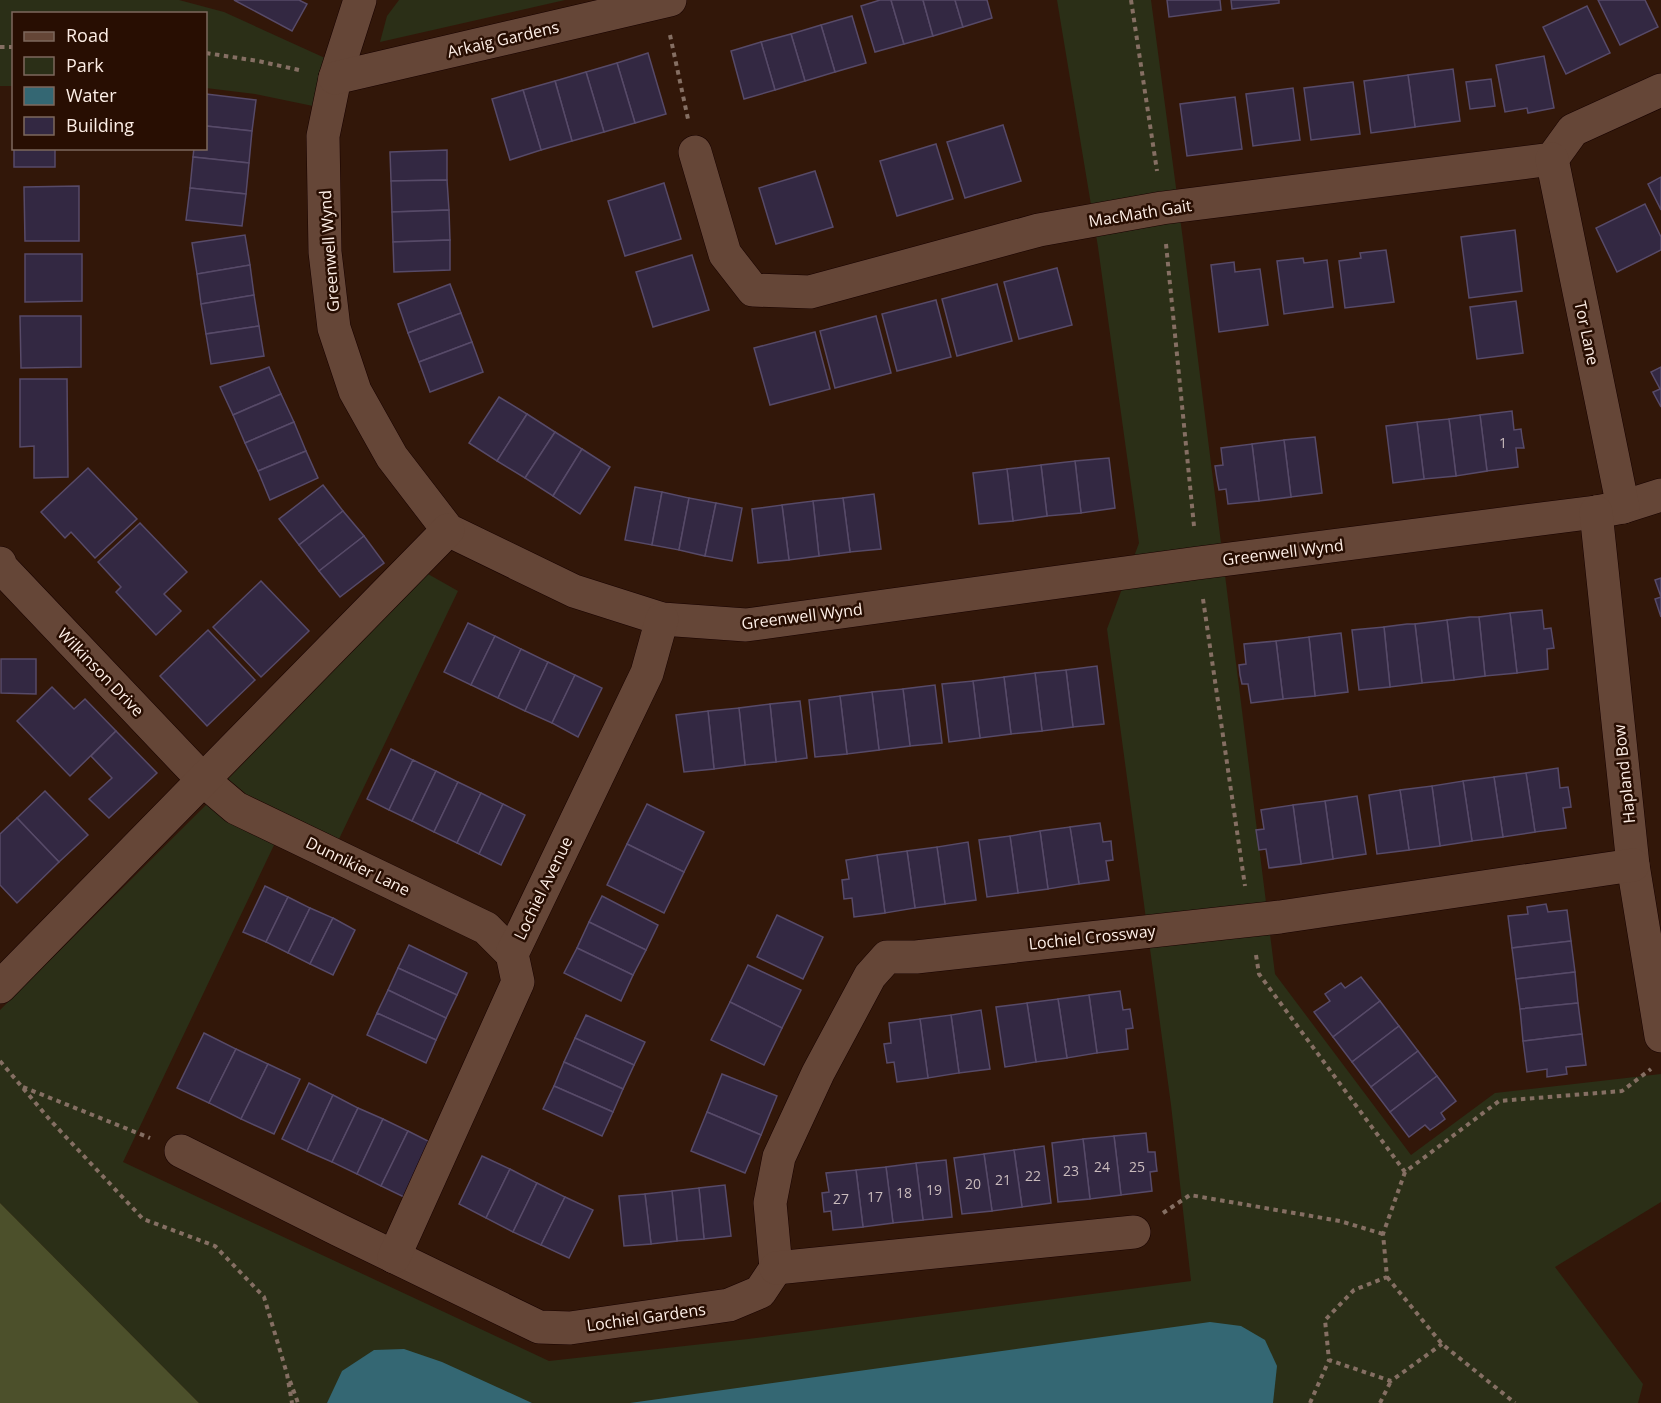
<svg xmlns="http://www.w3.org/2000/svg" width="1661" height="1403" font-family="'Open Sans',sans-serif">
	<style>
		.green { fill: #2b2f17 }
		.forest { fill: #4c502b }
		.water { fill: #346773 }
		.building { fill: #332842; stroke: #574a68; stroke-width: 1.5 }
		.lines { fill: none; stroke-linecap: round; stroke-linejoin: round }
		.minor-casing { stroke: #180200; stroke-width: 34 }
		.path { stroke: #856f63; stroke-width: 4; stroke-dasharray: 4.5 4.5; stroke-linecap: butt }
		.minor { stroke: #654637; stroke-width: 33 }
		.labels { text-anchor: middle; stroke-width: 5; stroke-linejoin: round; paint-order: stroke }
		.number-label { font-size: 14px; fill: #cabcbd }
		.street-label { font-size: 16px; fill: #fdeee6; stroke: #280e02 }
	</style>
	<rect width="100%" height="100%" fill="#321709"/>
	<g class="green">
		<polygon points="0,0 179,0 224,12 325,58 313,106 255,94 206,88 206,14 14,14 13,86 0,86"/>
		<polygon points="399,0 565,0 380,42 387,16"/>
		<polygon points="1057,0 1151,0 1183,240 1275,974 1411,1155 1495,1093 1661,1074 1661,1202 1555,1267 1643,1384 1638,1403 199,1403 0,1203 0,1010 208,803 275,843 123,1162 549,1361 748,1339 1191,1281 1171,1105 1107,629 1139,543 1098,247"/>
		<polygon points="428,574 458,591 339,839 246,794 228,779"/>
	</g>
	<polygon class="forest" points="0,1203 199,1403 0,1403"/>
	<g class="water">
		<polygon points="1210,1322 1241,1326 1265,1340 1277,1366 1273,1403 630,1403"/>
		<polygon points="404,1349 442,1362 532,1403 327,1403 342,1371 374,1350"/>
	</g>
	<g class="building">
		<polygon points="234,0 299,0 307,4 292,31"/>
		<polygon points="880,0 891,0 904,44 875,52 861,6"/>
		<polygon points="891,0 923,0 933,36 904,44"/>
		<polygon points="923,0 955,0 963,27 933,36"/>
		<polygon points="955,0 987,0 992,18 963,27"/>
		<polygon points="1167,0 1220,0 1221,10 1169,17"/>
		<polygon points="1231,0 1279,0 1279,3 1232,9"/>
		<polygon points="1598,0 1645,0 1658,27 1620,45"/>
		<polygon points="1587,6 1610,53 1566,74 1543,27"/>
		<polygon points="852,16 866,63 835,72 821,25"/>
		<polygon points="821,25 835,72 805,81 791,34"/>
		<polygon points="791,34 805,81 775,90 761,42"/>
		<polygon points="761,42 775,90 744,99 731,51"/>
		<polygon points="648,53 666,114 635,123 617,63"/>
		<polygon points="1544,56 1554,108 1528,113 1527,108 1505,112 1496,65"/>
		<polygon points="617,63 635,123 604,132 586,72"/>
		<polygon points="1453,69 1460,121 1415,127 1408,75"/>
		<polygon points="586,72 604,132 572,141 555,81"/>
		<polygon points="1408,75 1415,127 1371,133 1364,81"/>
		<polygon points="1491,79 1495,106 1470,109 1466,82"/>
		<polygon points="555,81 572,141 541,150 523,90"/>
		<polygon points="1353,82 1360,134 1311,140 1304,88"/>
		<polygon points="1293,88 1300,140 1253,146 1246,94"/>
		<polygon points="523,90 541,150 510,160 492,99"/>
		<polygon points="206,94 256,100 252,131 206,126"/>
		<polygon points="1235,97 1242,149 1187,156 1180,104"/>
		<polygon points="1003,125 1021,181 965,198 947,142"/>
		<polygon points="206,126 252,131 249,163 193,157 194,148 206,148"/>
		<polygon points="936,144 953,199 897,216 880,161"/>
		<rect x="14" y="148" width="41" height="19"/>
		<polygon points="447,150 447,180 391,181 390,152"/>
		<polygon points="193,157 249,163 246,194 190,188"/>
		<polygon points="815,171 833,227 776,244 759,188"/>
		<polygon points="1661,177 1661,210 1648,184"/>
		<polygon points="447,180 449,210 392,212 391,181"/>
		<polygon points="664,183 681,239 625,256 608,201"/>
		<polygon points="79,186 79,241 25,241 24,187"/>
		<polygon points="190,188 246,194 242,226 186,220"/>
		<polygon points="1645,204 1661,237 1661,250 1617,272 1596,228"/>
		<polygon points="449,210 450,240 393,242 392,212"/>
		<polygon points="1515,230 1522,291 1469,298 1461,237"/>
		<polygon points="245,235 250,265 197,274 192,243"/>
		<polygon points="450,240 450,270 394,272 393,242"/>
		<polygon points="1386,250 1394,302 1345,308 1339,261 1361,258 1360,253"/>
		<polygon points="25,254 82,254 82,301 25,302"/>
		<polygon points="692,255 709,310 653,327 636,272"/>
		<polygon points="1303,258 1304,263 1327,260 1333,307 1284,314 1277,261"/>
		<polygon points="1234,262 1235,272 1260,269 1268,325 1219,332 1211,265"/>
		<polygon points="250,265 254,295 201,304 197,274"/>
		<polygon points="1057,268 1072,325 1019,339 1004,282"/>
		<polygon points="450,284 461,313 408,333 398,304"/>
		<polygon points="997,284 1012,341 957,356 942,299"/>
		<polygon points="254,295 259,326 206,334 201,304"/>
		<polygon points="936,300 951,357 897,371 882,314"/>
		<polygon points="1516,301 1523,353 1477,359 1470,307"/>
		<polygon points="461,313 472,342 419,362 408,333"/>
		<polygon points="20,316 81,316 81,367 21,368"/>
		<polygon points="876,316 891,373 835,388 820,331"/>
		<polygon points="259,326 264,356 211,364 206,334"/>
		<polygon points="815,332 830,389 770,405 754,348"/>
		<polygon points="472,342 483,372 430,392 419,362"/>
		<polygon points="269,367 281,394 233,415 220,387"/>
		<polygon points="1661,367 1661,407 1653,392 1660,389 1651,372"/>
		<polygon points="20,379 67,379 68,477 34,478 34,446 20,447"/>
		<polygon points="281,394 294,422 245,443 233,415"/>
		<polygon points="499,397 527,414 497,461 469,443"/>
		<polygon points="1512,411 1514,430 1521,429 1522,437 1524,448 1516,448 1518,467 1487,471 1480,415"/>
		<polygon points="527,414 555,432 525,478 497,461"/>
		<polygon points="1480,415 1487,471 1456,476 1449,419"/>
		<polygon points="1449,419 1456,476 1424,479 1417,422"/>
		<polygon points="294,422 306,451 258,471 245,443"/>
		<polygon points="1417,422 1424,479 1393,483 1386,426"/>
		<polygon points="555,432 582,449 553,496 525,478"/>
		<polygon points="1315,437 1322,493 1291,497 1284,440"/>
		<polygon points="1284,440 1291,497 1259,501 1252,444"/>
		<polygon points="1252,444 1259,501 1228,504 1226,489 1219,490 1217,479 1215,466 1223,465 1221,448"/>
		<polygon points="582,449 610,467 580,514 553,496"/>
		<polygon points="306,451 318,478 270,500 258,471"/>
		<polygon points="1109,458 1115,508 1081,513 1075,461"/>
		<polygon points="1075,461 1081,513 1047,516 1041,465"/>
		<polygon points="1041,465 1047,516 1013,521 1007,469"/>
		<polygon points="88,468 137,519 95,558 71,532 65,538 41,512"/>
		<polygon points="1007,469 1013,521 979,524 973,473"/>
		<polygon points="323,485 343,511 299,545 279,519"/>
		<polygon points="635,487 662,492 652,545 625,540"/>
		<polygon points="662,492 689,498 679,550 652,545"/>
		<polygon points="874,494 881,549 850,552 843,498"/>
		<polygon points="689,498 716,503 705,556 679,550"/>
		<polygon points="843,498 850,552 819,556 813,501"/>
		<polygon points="813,501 819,556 789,560 782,505"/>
		<polygon points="716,503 742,508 732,561 705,556"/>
		<polygon points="782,505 789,560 758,563 752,509"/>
		<polygon points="343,511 364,536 319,571 299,545"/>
		<polygon points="140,523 187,572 164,594 181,611 156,635 116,592 121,587 98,562"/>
		<polygon points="364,536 384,563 340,597 319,571"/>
		<polygon points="1661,578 1661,597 1655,580"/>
		<polygon points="261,581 309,631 261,677 213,627"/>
		<polygon points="1661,597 1661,617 1655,599"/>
		<polygon points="1542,610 1544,629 1551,628 1554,648 1547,649 1548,669 1517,673 1510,613"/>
		<polygon points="1510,613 1517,673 1485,676 1479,617"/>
		<polygon points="1470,617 1479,617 1485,676 1454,680 1447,620"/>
		<polygon points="1447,620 1454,680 1422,683 1415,624"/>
		<polygon points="468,623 495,636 471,685 444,672"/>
		<polygon points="1407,624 1415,624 1422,683 1390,687 1384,627"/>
		<polygon points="1384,627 1390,687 1359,690 1352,630"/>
		<polygon points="208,630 255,680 207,726 160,676"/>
		<polygon points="1341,633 1348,692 1315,696 1309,637"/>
		<polygon points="495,636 521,649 498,698 471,685"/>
		<polygon points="1309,637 1315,696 1283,699 1276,641"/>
		<polygon points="1276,641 1283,699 1251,703 1248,684 1242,684 1240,675 1239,665 1246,664 1244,644"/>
		<polygon points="521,649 548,662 525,711 498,698"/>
		<polygon points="1,659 36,659 36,694 1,693"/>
		<polygon points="548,662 575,675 552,723 525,711"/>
		<polygon points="1097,666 1104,724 1073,727 1066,670"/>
		<polygon points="1066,670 1073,727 1042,731 1035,673"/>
		<polygon points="1035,673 1042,731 1011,734 1004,677"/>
		<polygon points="575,675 602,688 578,737 552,723"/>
		<polygon points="1004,677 1011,734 980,738 973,681"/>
		<polygon points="973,681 980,738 949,742 942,684"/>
		<polygon points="935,685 942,743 910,746 903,689"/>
		<polygon points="52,687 74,709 85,699 116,731 70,776 17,721"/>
		<polygon points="903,689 910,746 879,750 872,692"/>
		<polygon points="872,692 879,750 847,754 840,696"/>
		<polygon points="840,696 847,754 815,757 809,700"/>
		<polygon points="800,701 807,758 776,762 770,704"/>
		<polygon points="770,704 776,762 745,765 739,708"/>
		<polygon points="739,708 745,765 714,769 708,711"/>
		<polygon points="708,711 714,769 684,772 676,715"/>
		<polygon points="116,731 157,773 109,818 89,799 112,778 91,756"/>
		<polygon points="391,749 413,760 389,810 367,799"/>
		<polygon points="413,760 436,771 412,821 389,810"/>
		<polygon points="1558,768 1560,788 1568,787 1570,799 1571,807 1563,808 1566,828 1535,832 1526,773"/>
		<polygon points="436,771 458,782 434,832 412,821"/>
		<polygon points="1526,773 1535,832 1503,837 1494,777"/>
		<polygon points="1494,777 1503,837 1472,841 1463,781"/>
		<polygon points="1463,781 1472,841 1440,846 1432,786"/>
		<polygon points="458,782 481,793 457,843 434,832"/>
		<polygon points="1432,786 1440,846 1409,850 1400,790"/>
		<polygon points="1400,790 1409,850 1377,854 1369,795"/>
		<polygon points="45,791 88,835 59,862 17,818"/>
		<polygon points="481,793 503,804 479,854 457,843"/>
		<polygon points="1357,796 1366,854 1333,859 1325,801"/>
		<polygon points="1325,801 1333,859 1301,864 1293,805"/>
		<polygon points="503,804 525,815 501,865 479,854"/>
		<polygon points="647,804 704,832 684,872 627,844"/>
		<polygon points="1293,805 1301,864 1269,868 1266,849 1259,850 1256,830 1264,829 1261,810"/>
		<polygon points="17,818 59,862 17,903 0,885 0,834"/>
		<polygon points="1100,823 1103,842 1111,841 1112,852 1113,860 1106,861 1109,880 1079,884 1070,827"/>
		<polygon points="1070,827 1079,884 1048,889 1040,831"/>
		<polygon points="1040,831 1048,889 1018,893 1010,836"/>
		<polygon points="1010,836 1018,893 987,897 979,840"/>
		<polygon points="968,842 976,900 945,904 937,847"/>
		<polygon points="627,844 684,872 664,913 607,885"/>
		<polygon points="937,847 945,904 915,908 907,851"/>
		<polygon points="907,851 915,908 885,913 877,855"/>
		<polygon points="877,855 885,913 854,917 852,898 844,899 842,880 849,879 846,860"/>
		<polygon points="265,886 288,897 266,942 243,932"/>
		<polygon points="602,896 658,925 646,950 589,922"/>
		<polygon points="288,897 310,908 288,953 266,942"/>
		<polygon points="1546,904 1548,912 1567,910 1571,941 1512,948 1508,916 1528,914 1527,907"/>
		<polygon points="310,908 333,918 310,964 288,953"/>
		<polygon points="777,915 823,937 803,979 757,957"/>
		<polygon points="333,918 355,930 333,975 310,964"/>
		<polygon points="589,922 646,950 633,975 577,948"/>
		<polygon points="1571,941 1575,972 1516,979 1512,948"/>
		<polygon points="409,945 467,973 457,995 398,968"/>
		<polygon points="577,948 633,975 621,1001 564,973"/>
		<polygon points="748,965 801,990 782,1028 730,1002"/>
		<polygon points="398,968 457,995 446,1018 388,990"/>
		<polygon points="1575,972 1578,1003 1520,1009 1516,979"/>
		<polygon points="1361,977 1380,1001 1333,1037 1314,1012 1330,1001 1325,994 1341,983 1345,988"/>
		<polygon points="388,990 446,1018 436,1040 377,1013"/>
		<polygon points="1120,991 1123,1010 1130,1009 1133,1028 1126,1029 1128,1049 1097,1053 1089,995"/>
		<polygon points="1089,995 1097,1053 1067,1058 1058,999"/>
		<polygon points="1058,999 1067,1058 1036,1062 1027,1003"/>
		<polygon points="1380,1001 1399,1026 1352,1062 1333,1037"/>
		<polygon points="730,1002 782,1028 764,1065 711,1040"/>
		<polygon points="1027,1003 1036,1062 1005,1067 996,1007"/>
		<polygon points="1578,1003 1582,1034 1523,1041 1520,1009"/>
		<polygon points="981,1010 990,1069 959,1073 951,1015"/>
		<polygon points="377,1013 436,1040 426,1063 367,1035"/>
		<polygon points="586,1015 645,1042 634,1065 575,1038"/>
		<polygon points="951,1015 959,1073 928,1078 920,1019"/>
		<polygon points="920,1019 928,1078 897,1082 894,1062 887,1063 884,1044 891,1043 889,1023"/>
		<polygon points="1399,1026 1418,1051 1371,1087 1352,1062"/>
		<polygon points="204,1033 236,1049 209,1103 177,1088"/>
		<polygon points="1582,1034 1586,1065 1566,1067 1567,1074 1547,1077 1547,1069 1527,1072 1523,1041"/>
		<polygon points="575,1038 634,1065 623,1089 564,1062"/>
		<polygon points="236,1049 268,1064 241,1119 209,1103"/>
		<polygon points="1418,1051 1437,1076 1390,1112 1371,1087"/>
		<polygon points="564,1062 623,1089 613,1112 554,1086"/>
		<polygon points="268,1064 300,1079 274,1134 241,1119"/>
		<polygon points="722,1074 777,1096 761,1135 707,1112"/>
		<polygon points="1437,1076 1456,1101 1441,1113 1445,1119 1436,1126 1430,1130 1425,1125 1409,1137 1390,1112"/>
		<polygon points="309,1083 333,1095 307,1151 282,1139"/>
		<polygon points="554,1086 613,1112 602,1136 543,1109"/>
		<polygon points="333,1095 358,1108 332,1162 307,1151"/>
		<polygon points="358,1108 383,1119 357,1174 332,1162"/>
		<polygon points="707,1112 761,1135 745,1173 691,1151"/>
		<polygon points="383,1119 408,1131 381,1186 357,1174"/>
		<polygon points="408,1131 432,1143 406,1198 381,1186"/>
		<polygon points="1146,1133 1148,1152 1155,1152 1156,1163 1157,1171 1150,1172 1152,1191 1121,1195 1114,1136"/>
		<polygon points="1114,1136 1121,1195 1090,1199 1083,1139"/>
		<polygon points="1083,1139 1090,1199 1058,1202 1052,1143"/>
		<polygon points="1044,1146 1051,1203 1022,1207 1014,1150"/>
		<polygon points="1014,1150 1022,1207 992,1211 984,1154"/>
		<polygon points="984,1154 992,1211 962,1214 954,1158"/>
		<polygon points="482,1156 510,1169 486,1218 459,1204"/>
		<polygon points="946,1160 952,1217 923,1220 916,1163"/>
		<polygon points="916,1163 923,1220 893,1223 886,1167"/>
		<polygon points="886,1167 893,1223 863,1227 856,1170"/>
		<polygon points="510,1169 537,1183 513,1232 486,1218"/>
		<polygon points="856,1170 863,1227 833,1230 831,1211 824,1212 822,1193 829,1192 826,1173"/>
		<polygon points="537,1183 565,1197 541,1245 513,1232"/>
		<polygon points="725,1185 731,1236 704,1239 699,1188"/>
		<polygon points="699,1188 704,1239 677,1241 672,1191"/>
		<polygon points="672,1191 677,1241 651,1244 645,1194"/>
		<polygon points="645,1194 651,1244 624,1246 619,1196"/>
		<polygon points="565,1197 593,1210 569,1258 541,1245"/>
	</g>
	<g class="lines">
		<defs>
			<g id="minor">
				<polyline points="360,0 335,78 323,136 325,252 334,328 355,391 392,457 448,530 574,591 662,619 746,625 1198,563 1596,512 1623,507 1661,495"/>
				<polyline points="335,78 670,0"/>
				<polyline points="695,152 725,254 753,290 810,292 1039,230 1162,208 1552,159 1573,130 1661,90"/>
				<polyline points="1552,159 1623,507"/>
				<polyline points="1596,512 1633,865 1661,1036"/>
				<polyline points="0,563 1,567 203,780 236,808 486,928 512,954"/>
				<polyline points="0,987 448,530"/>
				<polyline points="181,1151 339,1230 539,1327 570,1328 729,1305 760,1292 776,1268"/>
				<polyline points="394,1257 518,982 512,954 647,673 662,619"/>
				<polyline points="776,1268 770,1203 779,1157 818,1073 870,976 887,957 916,957 1280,917 1633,865"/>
				<polyline points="776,1268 1134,1232"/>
			</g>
		</defs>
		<use href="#minor" class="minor-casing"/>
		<g class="path">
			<polyline points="1131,0 1157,171"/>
			<polyline points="670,35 688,119"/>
			<polyline points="0,47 14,47"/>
			<polyline points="206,53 258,61 299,70"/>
			<polyline points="1166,244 1194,526"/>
			<polyline points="1203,599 1245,886"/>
			<polyline points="1256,955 1259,974 1405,1172 1499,1101 1622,1091 1651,1069"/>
			<polyline points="0,1061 50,1120 143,1219 215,1246 264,1297 287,1374 292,1403"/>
			<polyline points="23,1087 150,1138"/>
			<polyline points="1405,1172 1383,1234 1387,1277 1354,1290 1325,1320 1329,1360 1391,1381 1442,1344"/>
			<polyline points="1163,1213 1190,1195 1340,1221 1383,1234"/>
			<polyline points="1387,1277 1442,1344 1515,1403"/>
			<polyline points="290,1381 298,1403"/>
			<polyline points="1310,1403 1329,1360"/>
			<polyline points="1380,1403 1391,1381"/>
		</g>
		<use href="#minor" class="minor"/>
	</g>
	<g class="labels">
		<g class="number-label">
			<text x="1503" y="448">1</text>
			<text x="1102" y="1172">24</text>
			<text x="1137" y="1172">25</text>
			<text x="1071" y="1176">23</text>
			<text x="1033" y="1181">22</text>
			<text x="1003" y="1185">21</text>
			<text x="973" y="1189">20</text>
			<text x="934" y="1195">19</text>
			<text x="904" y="1198">18</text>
			<text x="875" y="1202">17</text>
			<text x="841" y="1204">27</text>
		</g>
		<g class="street-label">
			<text transform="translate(503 39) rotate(-13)" y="6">Arkaig Gardens</text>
			<text transform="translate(1140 213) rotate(-9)" y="6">MacMath Gait</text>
			<text transform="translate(329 251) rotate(-94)" y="6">Greenwell Wynd</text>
			<text transform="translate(1587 333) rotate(78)" y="6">Tor Lane</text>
			<text transform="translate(1283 552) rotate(-7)" y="6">Greenwell Wynd</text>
			<text transform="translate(802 616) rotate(-7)" y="6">Greenwell Wynd</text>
			<text transform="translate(101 672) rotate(46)" y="6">Wilkinson Drive</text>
			<text transform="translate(1624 774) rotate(-96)" y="6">Hapland Bow</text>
			<text transform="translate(358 866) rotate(26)" y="6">Dunnikier Lane</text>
			<text transform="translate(543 888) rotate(-64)" y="6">Lochiel Avenue</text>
			<text transform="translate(1092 937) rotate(-6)" y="6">Lochiel Crossway</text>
			<text transform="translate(646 1317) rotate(-8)" y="6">Lochiel Gardens</text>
		</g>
	</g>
	<rect x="12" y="12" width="195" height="138" fill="#280e02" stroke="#7d685d" stroke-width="1.5"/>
	<rect x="24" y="32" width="30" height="9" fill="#654637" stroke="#7d685d" stroke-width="1.5"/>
	<text x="66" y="42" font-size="18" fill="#fdeee6">Road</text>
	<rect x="24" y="57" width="30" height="18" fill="#2b2f17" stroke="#7d685d" stroke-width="1.5"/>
	<text x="66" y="72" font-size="18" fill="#fdeee6">Park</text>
	<rect x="24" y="87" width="30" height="18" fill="#346773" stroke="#7d685d" stroke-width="1.5"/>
	<text x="66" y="102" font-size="18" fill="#fdeee6">Water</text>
	<rect x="24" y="117" width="30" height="18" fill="#332842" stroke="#7d685d" stroke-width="1.5"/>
	<text x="66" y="132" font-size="18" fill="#fdeee6">Building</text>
</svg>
